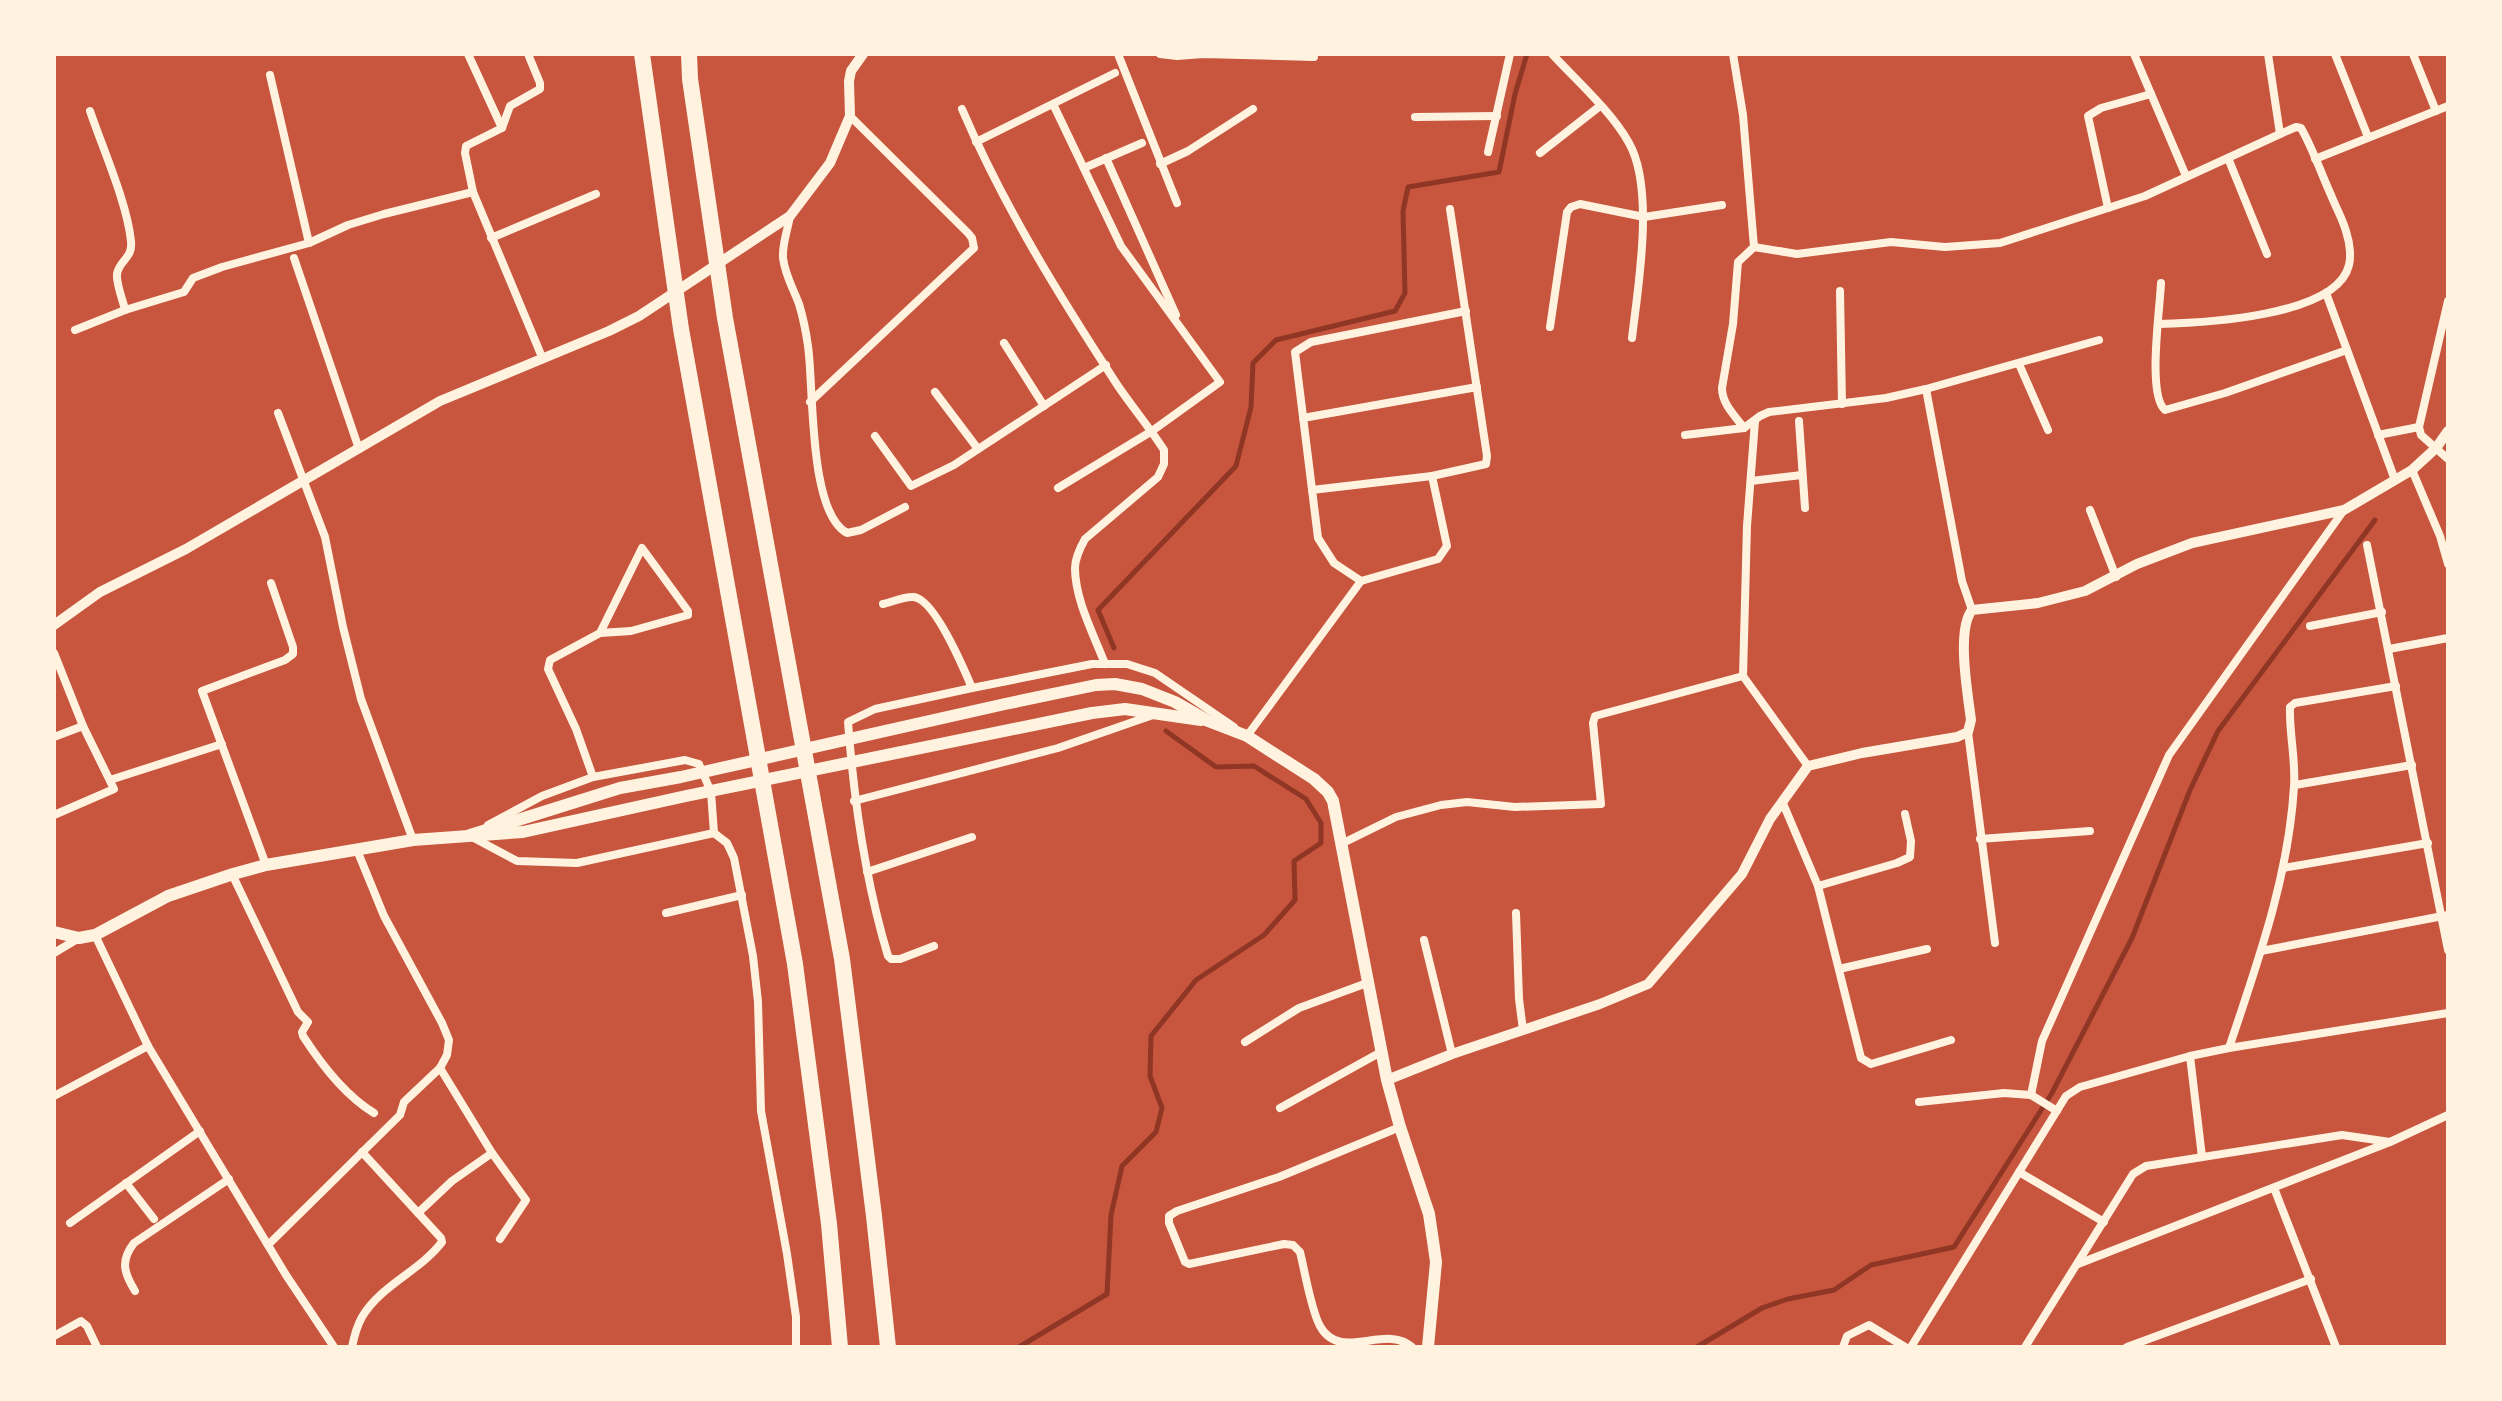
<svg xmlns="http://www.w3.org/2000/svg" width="2502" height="1401" font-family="Mulish,sans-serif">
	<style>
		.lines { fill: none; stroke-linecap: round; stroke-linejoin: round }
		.stream { stroke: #8f3625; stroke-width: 5 }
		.minor { stroke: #fff3e0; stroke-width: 8 }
		.tertiary { stroke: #fff3e0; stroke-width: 10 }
		.secondary { stroke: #fff3e0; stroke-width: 12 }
		.motorway { stroke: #fff3e0; stroke-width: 16 }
	</style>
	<rect width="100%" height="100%" fill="#c8553d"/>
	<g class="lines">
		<g class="stream">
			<polyline points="1114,648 1098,610 1236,466 1251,407 1253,363 1276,340 1395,311 1405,293 1403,211 1408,187 1499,172 1515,94 1527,54"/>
			<polyline points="1019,1347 1107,1294 1111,1215 1122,1166 1156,1132 1162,1108 1150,1076 1151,1036 1196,980 1264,935 1295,900 1294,861 1321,843 1321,823 1306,799 1254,766 1216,767 1166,731"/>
			<polyline points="1697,1347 1762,1308 1788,1299 1834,1290 1871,1265 1954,1247 2052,1093 2132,938 2190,790 2218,731 2375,520"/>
		</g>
		<g class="minor">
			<polyline points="468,54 502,128 466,146 465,153 473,192 542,357"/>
			<polyline points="1118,54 1177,203"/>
			<polyline points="1160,54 1177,56 1203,54 1314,57"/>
			<path d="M 1552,54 C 1577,81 1611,111 1629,143 C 1655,189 1638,287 1632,338"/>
			<polyline points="1733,54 1743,115 1754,247"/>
			<polyline points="2134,54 2186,176"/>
			<polyline points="2268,54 2280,134"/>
			<polyline points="2335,54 2368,137"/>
			<polyline points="2413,54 2436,111"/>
			<polyline points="270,75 309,243"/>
			<polyline points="1053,104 1121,246 1220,382 1152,431 1058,488"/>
			<path d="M 962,109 C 1004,207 1060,297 1118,386 C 1133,408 1150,428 1164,450 L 1164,464 L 1158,477 L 1085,539 C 1080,548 1075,558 1075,568 C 1075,600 1094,635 1105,664"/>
			<path d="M 90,111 C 103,149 127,203 131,241 C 133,259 119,260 117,274 C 116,284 123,300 125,310"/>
			<polyline points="1415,117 1497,116"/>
			<polyline points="502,128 510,106 540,89 540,83 528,54"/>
			<polyline points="976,142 1115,73"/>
			<polyline points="1488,152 1510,54"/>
			<polyline points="1540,153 1600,106"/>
			<polyline points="1106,158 1176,315"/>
			<polyline points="2228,158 2267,254"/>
			<polyline points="2315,159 2448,106"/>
			<polyline points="1160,164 1188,151 1253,109"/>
			<polyline points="1084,168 1142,143"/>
			<polyline points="2108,208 2088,116 2101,108 2151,94"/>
			<path d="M 790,216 C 788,229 782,244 783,258 C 785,275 793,288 799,304 C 803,317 806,332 808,346 C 814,386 808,512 847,533 L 861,530 L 905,507"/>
			<polyline points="491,238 596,194"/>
			<polyline points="294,258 359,449"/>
			<path d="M 2161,283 C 2160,309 2147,395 2165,410 L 2225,393 L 2347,350"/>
			<polyline points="1840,291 1842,404"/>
			<polyline points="2326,293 2395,480"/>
			<polyline points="2448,301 2419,427 2421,435 2448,459"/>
			<polyline points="1550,327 1567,212 1571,207 1580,204 1644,217 1722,205"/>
			<polyline points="75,330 125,310 184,292 193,278 222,267 309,243 348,225 384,214 473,192"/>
			<polyline points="1004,343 1044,406"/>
			<polyline points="2019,364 2048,430"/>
			<polyline points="1926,389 1962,581 1972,610"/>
			<polyline points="935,392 978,449"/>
			<polyline points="810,402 974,248 972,238 968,233 850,116"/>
			<polyline points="278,413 325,537 343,627 361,699 413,840"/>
			<polyline points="1303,418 1477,387"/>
			<polyline points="1799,421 1805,508"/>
			<path d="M 1744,428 C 1735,416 1722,404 1722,388 L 1733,324 L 1738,262 L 1754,247 L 1797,254 L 1891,242 L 1945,247 L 2000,243 L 2145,196 L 2280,134 L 2296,127 L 2301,128 C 2313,149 2321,173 2331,195 C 2336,208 2344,221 2347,235 C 2350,244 2351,257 2349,265 C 2337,317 2201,323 2158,324"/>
			<polyline points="1685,435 1744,428 1760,416 1769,412 1886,398 1926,389 2099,340"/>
			<polyline points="2378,435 2419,427"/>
			<polyline points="875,436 911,486 954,465 1106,365"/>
			<polyline points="2412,470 2440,536 2448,564"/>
			<polyline points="1751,481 1802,475"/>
			<polyline points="1312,490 1432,476 1486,464 1487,456 1450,209"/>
			<polyline points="2090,510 2116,577"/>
			<polyline points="2367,545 2448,950"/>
			<polyline points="1361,581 1334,563 1318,538 1295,352 1311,342 1466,311"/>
			<path d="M 883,604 C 892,602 905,596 914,597 C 935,600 964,669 972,688"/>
			<polyline points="2310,626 2382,612"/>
			<polyline points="2389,649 2448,638"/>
			<polyline points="54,653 83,726 114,789 54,815"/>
			<polyline points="1743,676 1747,526 1755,421"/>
			<polyline points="1743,676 1808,766"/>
			<polyline points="1968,732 1995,943"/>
			<polyline points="1245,734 1247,736 1361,581 1438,559 1447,546 1432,476"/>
			<polyline points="54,737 83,726"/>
			<polyline points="593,777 576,729 548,669 550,660 600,633 642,548 688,611 688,615 631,631 600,633"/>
			<polyline points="110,780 222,744"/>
			<polyline points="2295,785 2412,765"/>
			<polyline points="854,801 1058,748 1153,715"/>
			<polyline points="1782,801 1818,886 1861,1058 1871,1064 1951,1040"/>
			<polyline points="488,825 542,796 593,777 685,760 699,764 711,792 714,833 727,843 734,858 753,956 758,1002 761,1111 787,1254 796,1317 796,1347"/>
			<polyline points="472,837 517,861 577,863 714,833"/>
			<polyline points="1980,839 2090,831"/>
			<polyline points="1341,844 1396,817 1441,805 1467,802 1515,807 1601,804 1593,723 1595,716 1743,676"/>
			<polyline points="266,865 202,691 285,660 293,654 293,647 271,583"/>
			<polyline points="2283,868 2428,843"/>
			<polyline points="867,872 972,837"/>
			<path d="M 232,874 L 298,1012 L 308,1022 L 302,1032 L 303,1036 C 321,1064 346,1096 374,1113"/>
			<polyline points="1818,886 1897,863 1910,857 1911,841 1905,814"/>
			<polyline points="666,913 742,895"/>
			<polyline points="1516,913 1519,999 1523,1030"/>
			<polyline points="95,935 148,1046"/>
			<polyline points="1424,940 1452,1054"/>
			<path d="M 934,946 L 900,959 L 891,959 L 888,956 C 865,880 854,802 848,722 L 875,709 L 972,688 L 1092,664 L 1127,664 L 1155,673 L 1234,727"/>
			<polyline points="2261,951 2448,915"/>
			<polyline points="54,953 79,938"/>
			<polyline points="1839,969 1927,949"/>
			<polyline points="1245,1042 1299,1008 1367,983"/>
			<path d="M 2229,1048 C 2257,964 2289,876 2294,786 C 2296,760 2289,733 2290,707 L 2295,703 L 2396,686"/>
			<polyline points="2190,1056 2202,1157"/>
			<polyline points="440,1068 492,1153"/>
			<polyline points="2031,1095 2042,1041 2169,755 2344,510"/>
			<polyline points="54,1096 148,1046 286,1275 334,1347"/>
			<polyline points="1919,1102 2004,1093 2031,1095 2057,1111"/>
			<polyline points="1280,1108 1381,1052"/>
			<path d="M 1400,1127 L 1279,1177 L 1177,1211 L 1169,1216 L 1169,1223 L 1185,1262 L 1189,1264 L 1284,1244 L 1293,1245 L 1300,1252 C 1305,1272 1311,1310 1320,1326 C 1340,1363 1386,1323 1412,1347"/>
			<polyline points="2019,1172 2104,1222"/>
			<polyline points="126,1183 154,1219"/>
			<polyline points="2274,1188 2336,1347"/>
			<polyline points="418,1213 452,1181 492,1153 526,1200 500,1239"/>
			<polyline points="70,1223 200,1131"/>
			<polyline points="268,1245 400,1115 404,1102 440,1068 447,1055 449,1040 442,1023 384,916 357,850"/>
			<polyline points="2078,1264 2390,1142 2448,1115"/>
			<path d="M 135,1291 C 124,1273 120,1261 134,1243 L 229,1179"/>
			<polyline points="54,1336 81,1321 87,1326 97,1347"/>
			<path d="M 352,1347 C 354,1337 357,1326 362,1317 C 381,1285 420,1271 442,1242 L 441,1238 L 362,1152"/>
			<polyline points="1843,1347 1847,1336 1869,1325 1905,1347"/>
			<polyline points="1911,1347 2066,1096 2080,1087 2190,1056 2229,1048 2448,1013"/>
			<polyline points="2025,1347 2133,1174 2146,1166 2342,1135 2390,1142"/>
			<polyline points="2127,1347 2311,1279"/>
		</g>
		<g class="tertiary">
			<polyline points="54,625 100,592 186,549 440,401 609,331 639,316 790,216 830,163 850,116 849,81 851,71 863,54"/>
			<path d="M 1387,1080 L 1452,1054 L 1600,1004 L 1648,984 L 1742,874 L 1770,819 L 1808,766 L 1862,753 L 1957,737 L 1968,732 L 1971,720 C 1968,695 1956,630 1972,610 L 2038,603 L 2085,591 L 2137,564 L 2192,543 L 2344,510 L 2412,470 L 2436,448 L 2448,431"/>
		</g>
		<g class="secondary">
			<polyline points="470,835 620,788 681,777 1005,704 1096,685 1115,684 1142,689 1175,702 1208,721 1247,736 1314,779 1328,792 1333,801 1387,1080 1400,1127 1429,1214 1433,1241 1436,1262 1428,1347"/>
			<polyline points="54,932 79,938 95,935 168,896 233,874 266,865 413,840 523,832 686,796 1092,713 1125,709 1201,720"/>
		</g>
		<g class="motorway">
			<polyline points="642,54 681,329 795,964 829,1224 840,1347"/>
			<polyline points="689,54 690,79 725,318 842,959 874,1216 888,1347"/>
		</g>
	</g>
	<rect width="2502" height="1401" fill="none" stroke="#fff3e0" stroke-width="112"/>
</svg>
